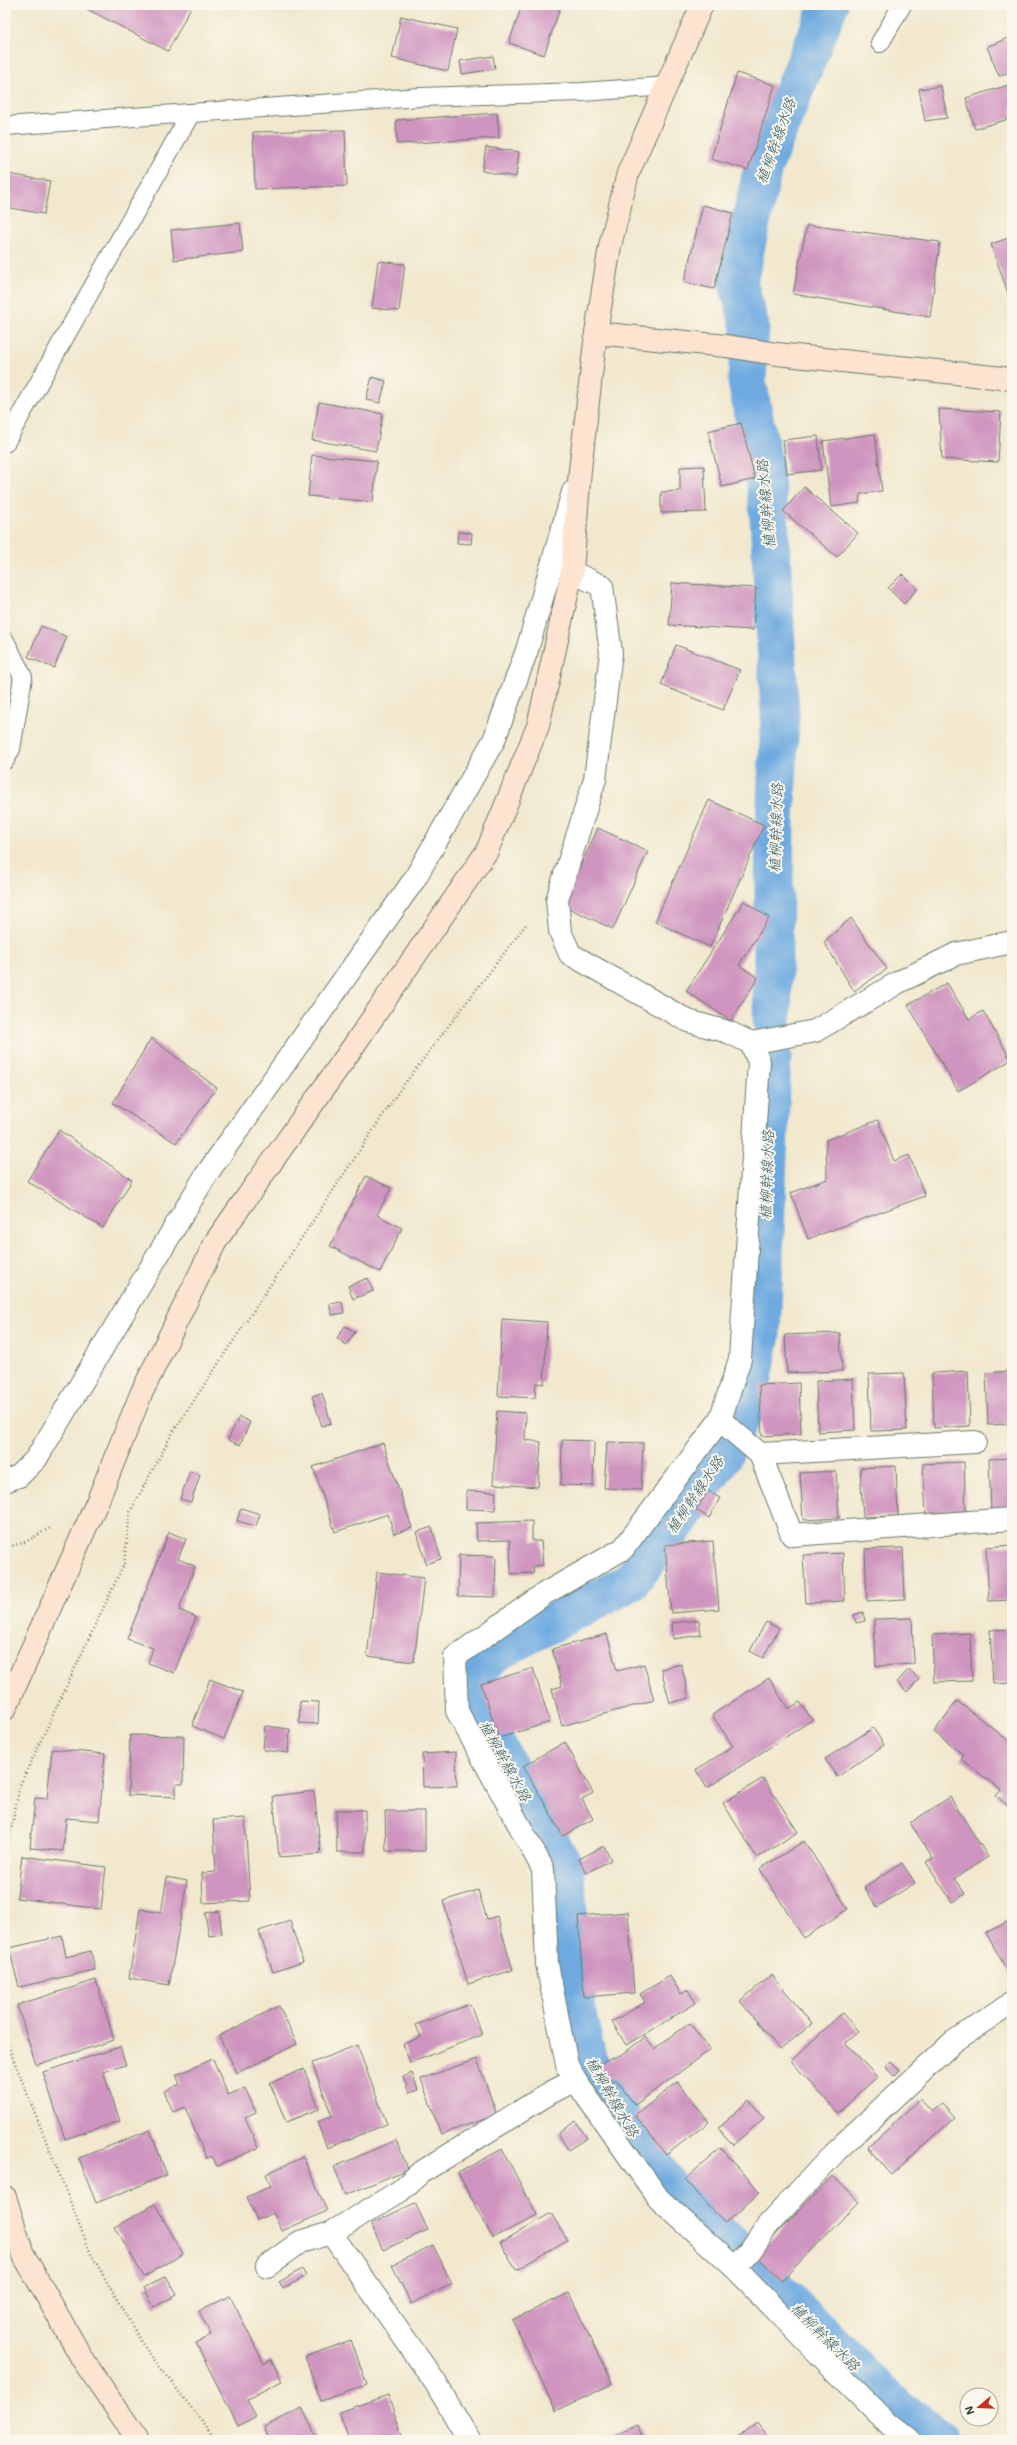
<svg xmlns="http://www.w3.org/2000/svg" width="1017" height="2445" font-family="Mali,'Klee One',sans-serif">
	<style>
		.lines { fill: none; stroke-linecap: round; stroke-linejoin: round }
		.canal { stroke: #6eaae0; stroke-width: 39 }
		.building { fill: #cf94bf }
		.lane-casing { stroke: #68796a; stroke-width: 20 }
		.street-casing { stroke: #68796a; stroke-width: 24 }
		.secondary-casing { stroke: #68796a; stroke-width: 24 }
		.path { stroke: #68796a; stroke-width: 2.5; stroke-dasharray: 1 3; stroke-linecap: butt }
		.lane { stroke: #fff; stroke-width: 18 }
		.street { stroke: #fff; stroke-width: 22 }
		.secondary { stroke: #fde4d1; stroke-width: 22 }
		.labels { text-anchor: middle; stroke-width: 4; stroke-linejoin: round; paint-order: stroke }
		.water-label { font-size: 15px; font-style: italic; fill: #375e68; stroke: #fbf7ec }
	</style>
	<rect width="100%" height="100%" fill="#fbf7ec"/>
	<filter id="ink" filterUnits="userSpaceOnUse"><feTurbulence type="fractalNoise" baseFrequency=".025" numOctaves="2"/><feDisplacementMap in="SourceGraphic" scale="8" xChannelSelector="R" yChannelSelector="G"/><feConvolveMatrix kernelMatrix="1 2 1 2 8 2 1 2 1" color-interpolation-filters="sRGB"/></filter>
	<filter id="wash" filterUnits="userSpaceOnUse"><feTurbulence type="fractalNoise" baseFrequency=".012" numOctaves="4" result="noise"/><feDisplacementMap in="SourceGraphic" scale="16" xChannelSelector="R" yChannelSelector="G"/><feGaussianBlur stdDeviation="0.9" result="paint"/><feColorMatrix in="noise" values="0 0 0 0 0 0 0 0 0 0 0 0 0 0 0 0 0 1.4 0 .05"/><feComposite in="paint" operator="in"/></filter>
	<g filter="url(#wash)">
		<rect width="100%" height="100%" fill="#f1e8ce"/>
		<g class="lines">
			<g class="canal">
				<polyline points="772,1022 775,823 780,715 769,518 763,464 747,381 750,327 738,282 763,167 829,5"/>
				<path d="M 772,1056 L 761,1335 L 749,1399 L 722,1457 L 675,1526 L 630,1582 L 496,1652 C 475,1672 471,1683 478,1712 L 564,1867 L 578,2020 L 588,2061 L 625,2124 L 676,2197 L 733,2245 L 888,2400 L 941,2440"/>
			</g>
		</g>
		<g id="blocks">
			<g class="building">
				<polygon points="86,5 192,5 168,51 85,8"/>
				<polygon points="522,5 561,5 544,55 509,43"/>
				<polygon points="401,16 457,29 448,71 392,58"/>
				<polygon points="1012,36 1012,71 999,76 987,47"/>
				<polygon points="493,56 495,69 462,74 460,61"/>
				<polygon points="737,73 775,85 748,170 711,159"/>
				<polygon points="1012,84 1012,118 975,129 966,98"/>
				<polygon points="941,86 947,118 925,121 919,89"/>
				<polygon points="497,113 499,138 397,144 396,120"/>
				<polygon points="345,130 347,186 255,189 253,132"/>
				<polygon points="486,147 519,152 516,177 482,171"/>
				<polygon points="8,174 50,181 44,214 5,207"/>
				<polygon points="703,205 733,213 714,289 684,282"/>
				<polygon points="240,223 243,252 174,260 171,230"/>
				<polygon points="807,225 940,242 930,317 793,294"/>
				<polygon points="1012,237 1012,305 991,244"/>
				<polygon points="378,261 405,264 399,311 372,308"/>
				<polygon points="372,377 386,381 380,403 366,399"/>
				<polygon points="319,402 383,414 376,451 312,440"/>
				<polygon points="939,409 1001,412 998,462 942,459"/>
				<polygon points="741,423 755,479 722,487 708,431"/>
				<polygon points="875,434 882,491 860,494 859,503 831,507 823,441"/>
				<polygon points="818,436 821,470 787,474 783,440"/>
				<polygon points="312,455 377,461 373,502 308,496"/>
				<polygon points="704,466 706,512 661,513 661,492 680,491 680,467"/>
				<polygon points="804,487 858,533 837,557 783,511"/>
				<polygon points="458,532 472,533 471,544 457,543"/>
				<polygon points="902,574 917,589 904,604 888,588"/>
				<polygon points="672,583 756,588 753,630 669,625"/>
				<polygon points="41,626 67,637 54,668 28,657"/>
				<polygon points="676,645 740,670 723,710 661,685"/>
				<polygon points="709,800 764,825 710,947 655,922"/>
				<polygon points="598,828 648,851 613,929 562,905"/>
				<polygon points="744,901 769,918 739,965 758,978 731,1021 686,991"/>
				<polygon points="851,918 887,969 854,991 824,942"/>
				<polygon points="947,983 969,1019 983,1011 1011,1060 958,1091 908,1005"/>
				<polygon points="151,1038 217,1088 176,1143 113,1103"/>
				<polygon points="878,1120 894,1161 909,1155 925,1196 808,1239 791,1193 827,1179 826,1140"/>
				<polygon points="59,1130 132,1180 103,1228 27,1181"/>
				<polygon points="366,1176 391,1188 377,1215 402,1228 380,1272 330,1246"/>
				<polygon points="368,1278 373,1291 353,1299 348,1286"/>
				<polygon points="342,1302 344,1313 332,1315 329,1304"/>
				<polygon points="502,1319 547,1322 544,1384 536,1383 535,1398 498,1396"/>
				<polygon points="345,1326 355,1332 346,1345 337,1338"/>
				<polygon points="840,1333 842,1371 787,1373 785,1335"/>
				<polygon points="968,1371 970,1426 934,1428 932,1373"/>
				<polygon points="1012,1371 1012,1424 988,1425 986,1373"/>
				<polygon points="904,1373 907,1430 871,1431 869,1374"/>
				<polygon points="853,1379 855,1430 818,1432 816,1381"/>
				<polygon points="799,1383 801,1434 762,1436 759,1385"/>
				<polygon points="322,1393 331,1423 322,1426 312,1396"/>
				<polygon points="497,1411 526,1413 525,1440 541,1442 538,1487 493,1484"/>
				<polygon points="239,1417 250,1422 240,1445 228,1440"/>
				<polygon points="562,1440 594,1441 593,1486 561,1485"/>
				<polygon points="607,1442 643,1443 641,1490 604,1488"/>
				<polygon points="383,1443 412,1528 394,1534 388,1514 335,1532 313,1467"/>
				<polygon points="1012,1458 1012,1512 991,1513 989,1459"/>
				<polygon points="964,1462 966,1513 926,1515 923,1464"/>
				<polygon points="896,1466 898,1516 863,1517 860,1468"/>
				<polygon points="190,1471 200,1475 191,1502 180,1499"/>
				<polygon points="836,1471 839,1518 803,1520 800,1473"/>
				<polygon points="466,1491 496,1492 495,1510 466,1509"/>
				<polygon points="708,1491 720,1498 709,1518 696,1510"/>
				<polygon points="241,1508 260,1514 256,1526 237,1521"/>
				<polygon points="532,1521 532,1541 541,1541 543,1565 533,1566 534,1573 511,1574 510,1540 477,1541 476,1523"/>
				<polygon points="432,1527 441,1559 426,1564 417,1532"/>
				<polygon points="169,1532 186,1539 178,1559 195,1566 179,1610 196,1617 174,1673 148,1663 153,1648 127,1639"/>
				<polygon points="713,1541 719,1609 671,1613 665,1545"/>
				<polygon points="1012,1545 1012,1600 989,1601 986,1547"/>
				<polygon points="903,1548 905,1599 867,1601 865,1549"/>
				<polygon points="843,1553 845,1601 806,1603 803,1555"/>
				<polygon points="459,1555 496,1556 495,1597 458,1596"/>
				<polygon points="377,1572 424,1578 414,1662 367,1656"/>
				<polygon points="863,1612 865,1621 856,1623 854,1615"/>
				<polygon points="912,1618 914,1664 876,1666 874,1619"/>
				<polygon points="699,1620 701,1635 673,1639 672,1623"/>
				<polygon points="766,1622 779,1628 763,1658 750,1651"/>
				<polygon points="1012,1629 1012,1683 993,1684 990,1630"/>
				<polygon points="970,1633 972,1681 934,1682 932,1635"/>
				<polygon points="607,1634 617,1671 644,1664 654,1700 562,1726 552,1689 562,1686 552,1649"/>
				<polygon points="681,1664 689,1698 670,1703 661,1669"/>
				<polygon points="533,1668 550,1722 499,1738 481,1684"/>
				<polygon points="909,1669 919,1679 907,1692 897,1682"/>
				<polygon points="769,1678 788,1709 800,1702 812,1720 707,1788 696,1770 733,1746 712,1715"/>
				<polygon points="210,1679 243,1692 224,1739 192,1726"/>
				<polygon points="300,1701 319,1702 318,1724 299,1723"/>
				<polygon points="957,1701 1012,1743 1012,1809 996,1796 1001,1790 961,1759 964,1755 934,1732"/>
				<polygon points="265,1726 290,1729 288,1753 263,1750"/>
				<polygon points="873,1728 884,1745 837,1777 825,1759"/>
				<polygon points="130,1735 184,1736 183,1784 176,1784 176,1797 128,1795"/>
				<polygon points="565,1742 593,1793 582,1799 593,1819 563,1836 523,1766"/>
				<polygon points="52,1749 105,1754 99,1821 66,1818 63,1851 30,1848 35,1798 47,1799"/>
				<polygon points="456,1752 457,1786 423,1787 422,1754"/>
				<polygon points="763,1778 798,1832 757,1858 723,1803"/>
				<polygon points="314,1791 321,1854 279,1857 273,1796"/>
				<polygon points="950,1797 988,1857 955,1878 965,1894 952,1902 926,1862 933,1858 910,1823"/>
				<polygon points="336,1810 365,1810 365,1852 337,1852"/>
				<polygon points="385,1811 425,1811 425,1851 386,1851"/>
				<polygon points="245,1818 250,1901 203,1903 202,1873 216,1872 213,1820"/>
				<polygon points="804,1841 848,1909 804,1938 760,1869"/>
				<polygon points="604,1846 611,1860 586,1873 579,1859"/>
				<polygon points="22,1856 106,1867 101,1909 17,1898"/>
				<polygon points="902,1863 915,1883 877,1907 864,1887"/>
				<polygon points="167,1877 187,1881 169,1985 129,1978 140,1909 161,1913"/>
				<polygon points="478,1890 487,1919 497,1916 513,1970 468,1984 443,1901"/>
				<polygon points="219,1911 222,1934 209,1936 205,1913"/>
				<polygon points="628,1912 634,1993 584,1997 578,1916"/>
				<polygon points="1012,1919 1012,1979 986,1933"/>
				<polygon points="290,1921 303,1962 273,1972 259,1931"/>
				<polygon points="62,1936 66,1957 91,1951 95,1970 19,1987 9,1948"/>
				<polygon points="772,1975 812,2024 780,2050 740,2001"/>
				<polygon points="670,1976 681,1994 688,1990 696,2003 626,2045 612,2022 645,2002 640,1994"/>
				<polygon points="96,1980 114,2040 36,2065 17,2005"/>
				<polygon points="470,2004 482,2035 410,2063 403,2044 421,2037 416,2025"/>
				<polygon points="279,2006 297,2044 237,2073 219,2036"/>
				<polygon points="842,2013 858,2031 845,2042 877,2077 838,2113 791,2061"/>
				<polygon points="690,2023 710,2050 635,2105 616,2080 604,2080 599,2064 623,2054 645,2037 654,2049"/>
				<polygon points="357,2045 387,2124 327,2148 317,2122 332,2116 312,2063"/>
				<polygon points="120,2047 126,2065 103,2072 120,2121 65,2139 43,2072"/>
				<polygon points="213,2059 228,2095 245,2088 256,2112 245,2117 258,2148 217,2166 212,2156 206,2158 185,2107 173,2112 164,2091 180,2084 176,2075"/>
				<polygon points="477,2059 497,2115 441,2134 421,2079"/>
				<polygon points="891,2061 900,2070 894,2076 885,2067"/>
				<polygon points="304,2069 319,2109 286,2122 270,2083"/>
				<polygon points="412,2073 418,2090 409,2093 403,2077"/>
				<polygon points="678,2082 709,2122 666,2155 635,2115"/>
				<polygon points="920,2099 932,2112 942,2103 955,2117 892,2175 867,2147"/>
				<polygon points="749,2100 764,2118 733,2145 718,2128"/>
				<polygon points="576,2121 587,2138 568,2150 558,2133"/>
				<polygon points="150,2130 167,2175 96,2203 79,2158"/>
				<polygon points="396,2140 408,2169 346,2195 334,2167"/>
				<polygon points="721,2148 760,2192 725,2224 685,2179"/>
				<polygon points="502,2149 537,2215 493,2238 458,2173"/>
				<polygon points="303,2157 327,2211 282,2231 273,2213 257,2220 247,2197 271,2186 266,2174"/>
				<polygon points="833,2176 859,2202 781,2281 756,2255"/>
				<polygon points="415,2203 428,2230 383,2250 371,2224"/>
				<polygon points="155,2204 183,2254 144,2277 115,2227"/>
				<polygon points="551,2213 567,2240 516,2270 500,2243"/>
				<polygon points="433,2245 452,2284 411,2304 392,2265"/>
				<polygon points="302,2269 306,2276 283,2289 279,2282"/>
				<polygon points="166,2276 177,2295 154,2307 144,2288"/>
				<polygon points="569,2293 612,2384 556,2411 512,2320"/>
				<polygon points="230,2296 264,2364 271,2360 282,2381 247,2399 256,2417 238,2426 196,2343 211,2335 199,2311"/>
				<polygon points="351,2340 367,2385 321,2401 305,2357"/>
				<polygon points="388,2395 403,2438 349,2440 339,2412"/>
				<polygon points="302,2408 318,2440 270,2440 264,2427"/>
				<polygon points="757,2422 771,2440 734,2440"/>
				<polygon points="637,2425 644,2440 605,2440"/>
			</g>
		</g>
	</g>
	<g filter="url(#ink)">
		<use href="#blocks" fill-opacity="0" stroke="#68796a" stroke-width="1"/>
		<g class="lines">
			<defs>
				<g id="lane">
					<polyline points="880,43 902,5"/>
					<polyline points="5,126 420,97 581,92 668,86"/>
					<polyline points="5,443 191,113"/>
					<polyline points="5,641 23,677 11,749 5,760"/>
				</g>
				<g id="street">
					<polyline points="572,572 602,586 611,653 595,779 557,900 560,931 570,954 688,1021 728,1032 751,1043 759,1062 740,1359 720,1420 623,1549 544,1594 455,1657 457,1711 543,1869 547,1964 567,2065 575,2080 659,2199 735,2268 804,2339 891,2426 909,2440"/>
					<polyline points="751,1043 815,1031 897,983 956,954 1012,942"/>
					<polyline points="720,1420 760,1454 792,1535 1012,1519"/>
					<polyline points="760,1454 975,1442"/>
					<polyline points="5,1481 19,1476 36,1459 206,1175 414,880 494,740 527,650 573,492"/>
					<polyline points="331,2233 435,2382 469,2440"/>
					<polyline points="267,2266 300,2242 331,2233 400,2191 420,2173 550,2093 575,2080"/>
					<polyline points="735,2268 751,2250 768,2225 837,2150 953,2042 1012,2003"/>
				</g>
				<g id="secondary">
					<polyline points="596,333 726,346 777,354 1012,379"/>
					<polyline points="5,1709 98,1500 141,1394 216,1241 350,1051 487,851 538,726 572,572 580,470 596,333 610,246 628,173 702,5"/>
					<polyline points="5,2197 23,2254 83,2360 138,2440"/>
				</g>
			</defs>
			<use href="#lane" class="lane-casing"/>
			<use href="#street" class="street-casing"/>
			<use href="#secondary" class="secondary-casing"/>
			<g class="path">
				<polyline points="130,1512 173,1432 399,1091 527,923"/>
				<polyline points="5,1548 25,1542 50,1528"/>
				<polyline points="5,1859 20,1785 124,1564 130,1512"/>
				<polyline points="5,2038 91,2254 143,2345 216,2440"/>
			</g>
			<use href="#lane" class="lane"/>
			<use href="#street" class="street"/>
			<use href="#secondary" class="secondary"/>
		</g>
	</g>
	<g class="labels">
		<g class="water-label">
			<text transform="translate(776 141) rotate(-70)" y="5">植柳幹線水路</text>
			<text transform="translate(766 504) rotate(-95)" y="5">植柳幹線水路</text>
			<text transform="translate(776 828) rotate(-88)" y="5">植柳幹線水路</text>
			<text transform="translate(767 1175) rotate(-88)" y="5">植柳幹線水路</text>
			<text transform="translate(695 1495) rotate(-56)" y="5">植柳幹線水路</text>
			<text transform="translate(505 1761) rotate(61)" y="5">植柳幹線水路</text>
			<text transform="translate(612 2097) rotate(60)" y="5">植柳幹線水路</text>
			<text transform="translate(825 2337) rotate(45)" y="5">植柳幹線水路</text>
		</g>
	</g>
	<rect width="1017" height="2445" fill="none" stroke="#fbf7ec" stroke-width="20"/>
	<g transform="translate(979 2407) rotate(251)"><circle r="19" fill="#fbf7ec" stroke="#a3ada2"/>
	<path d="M0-3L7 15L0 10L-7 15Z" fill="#c8321e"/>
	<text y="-6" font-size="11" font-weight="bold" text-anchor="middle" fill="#1f3d34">N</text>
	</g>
</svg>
